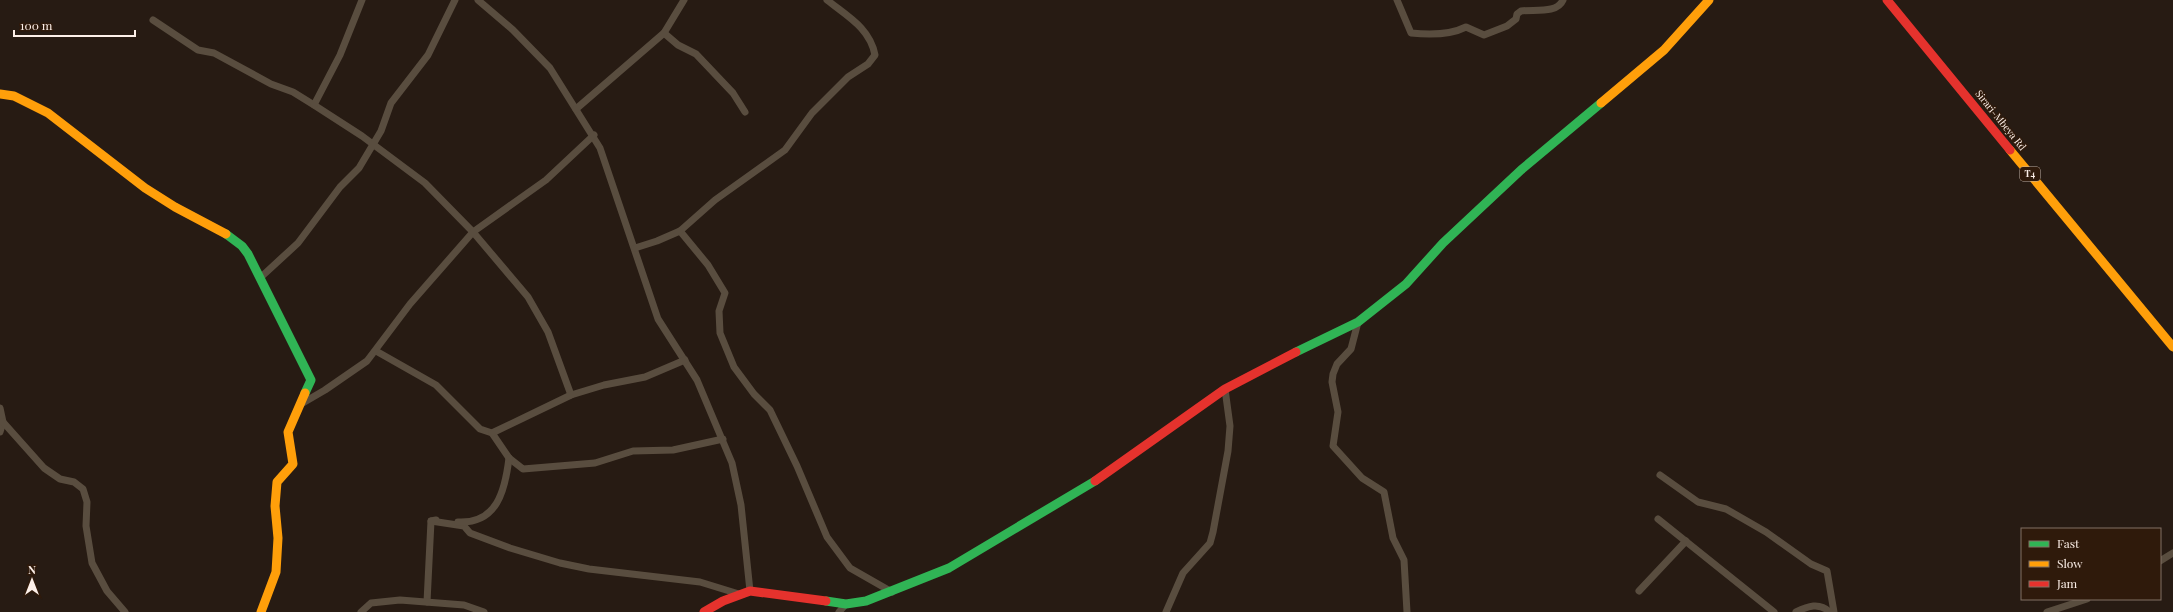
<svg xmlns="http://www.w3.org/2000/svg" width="2173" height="612" font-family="'Playfair Display',serif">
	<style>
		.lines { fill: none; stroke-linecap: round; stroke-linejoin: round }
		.street { stroke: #594d3f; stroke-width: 7 }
		.fast { stroke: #30b455; stroke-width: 9 }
		.slow { stroke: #ff9f0a; stroke-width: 9 }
		.jam { stroke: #e5322d; stroke-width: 9 }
		.labels { text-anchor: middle; stroke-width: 3; stroke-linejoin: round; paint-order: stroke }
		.shield { fill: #2f1a0b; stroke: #bfb0a6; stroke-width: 1 }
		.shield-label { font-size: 9px; font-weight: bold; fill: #fdf0e9 }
		.street-label { font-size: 10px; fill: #fdf0e9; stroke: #2f1a0b }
	</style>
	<rect width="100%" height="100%" fill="#271b13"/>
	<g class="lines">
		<g class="street">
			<polyline points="478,0 513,30 550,68 600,148 658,319 697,380 732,463 741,505 750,591"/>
			<path d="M 1397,0 L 1411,33 C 1429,35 1450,35 1466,27 L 1484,35 L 1507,26 L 1516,19 L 1517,14 L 1521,11 C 1534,9 1557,14 1563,0"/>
			<polyline points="153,20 198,50 214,53 271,84 293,92 314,105 362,136 425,183 473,232 528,297 548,332 571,395"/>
			<polyline points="664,33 678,45 696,54 733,93 745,112"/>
			<polyline points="314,105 340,55 362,0"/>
			<polyline points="576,109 664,33 684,0"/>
			<polyline points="680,231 708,265 725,293 719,311 720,333 734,367 754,394 770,410 797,466 827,537 850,568 892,592"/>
			<path d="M 635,248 L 657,241 L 680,231 L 715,200 L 785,150 L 812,113 L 848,77 L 868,64 L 875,55 C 870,28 847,16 827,0"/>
			<polyline points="260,278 298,243 340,187 359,168 381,131 391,103 428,55 455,0"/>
			<polyline points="1358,322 1351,349 1337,364 1333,374 1332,382 1338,412 1333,446 1362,478 1384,492 1393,538 1404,560 1407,612"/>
			<polyline points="376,351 436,385 480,429 492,433 509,458 523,469 595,463 633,451 673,450 723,439"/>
			<polyline points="301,404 325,390 367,361 410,304 473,232 546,180 594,135"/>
			<polyline points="0,408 3,422 0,432"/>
			<polyline points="3,422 44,468 60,479 74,482 83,489 87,502 86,526 92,563 107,591 125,612"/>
			<polyline points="492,433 571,395 604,385 645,377 685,360"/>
			<polyline points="1660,475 1698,502 1726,509 1766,532 1811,564 1827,571 1834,612"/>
			<polyline points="1658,519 1774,612"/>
			<polyline points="431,521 464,526 470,533 510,548 560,563 589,569 700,582 739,594"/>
			<path d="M 458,522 C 497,524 505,491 509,458"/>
			<polyline points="2160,561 2173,553"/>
			<polyline points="1639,591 1686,541"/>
			<polyline points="427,602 431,521 436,520"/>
			<polyline points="361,612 371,603 400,600 464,605 484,612"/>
			<polyline points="839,612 846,604"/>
			<polyline points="1166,612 1183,573 1210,543 1213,532 1228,451 1230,426 1225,389"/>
			<path d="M 1796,612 C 1808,606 1819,602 1830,612"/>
			<polyline points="2047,612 2087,599"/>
		</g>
		<g class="fast">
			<polyline points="226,234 242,246 248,254 311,380 305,393"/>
			<polyline points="1296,352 1358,322 1406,284 1443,243 1521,170 1601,103"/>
			<polyline points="826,601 846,604 866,601 949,568 1095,481"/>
		</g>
		<g class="slow">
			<polyline points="0,94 14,96 48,113 145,188 175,207 226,234"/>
			<polyline points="1601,103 1664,50 1709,0"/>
			<polyline points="2010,150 2173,347"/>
			<polyline points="261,612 276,572 278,538 275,506 277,482 293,464 288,432 305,393"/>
		</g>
		<g class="jam">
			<polyline points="1887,0 2010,150"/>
			<polyline points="1095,481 1225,389 1296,352"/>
			<polyline points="704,612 723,601 750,591 826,601"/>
		</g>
	</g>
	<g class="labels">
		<rect class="shield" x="2020" y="167" width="20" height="14" rx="3"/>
		<g class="shield-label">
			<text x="2030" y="177">T4</text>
		</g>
		<g class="street-label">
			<text transform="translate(2001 120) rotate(51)" y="4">Sirari-Mbeya Rd</text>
		</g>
	</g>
	<rect x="2021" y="528" width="140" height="72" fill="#2f1a0b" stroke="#817064"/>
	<rect x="2029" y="541" width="20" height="6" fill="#30b455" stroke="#817064"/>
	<text x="2057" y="548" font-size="12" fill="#fdf0e9">Fast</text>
	<rect x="2029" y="561" width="20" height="6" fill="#ff9f0a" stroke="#817064"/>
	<text x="2057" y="568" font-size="12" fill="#fdf0e9">Slow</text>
	<rect x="2029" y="581" width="20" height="6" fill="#e5322d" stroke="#817064"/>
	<text x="2057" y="588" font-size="12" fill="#fdf0e9">Jam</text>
	<g transform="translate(32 580)" stroke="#2f1a0b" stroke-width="3" paint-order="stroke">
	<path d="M0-3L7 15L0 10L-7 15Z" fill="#fdf0e9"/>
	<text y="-6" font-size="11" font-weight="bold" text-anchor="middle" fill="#fdf0e9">N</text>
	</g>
	<path d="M14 30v6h121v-6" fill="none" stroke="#fdf0e9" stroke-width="2"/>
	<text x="20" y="30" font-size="12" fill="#fdf0e9" stroke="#2f1a0b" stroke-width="3" paint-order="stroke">100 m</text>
</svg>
